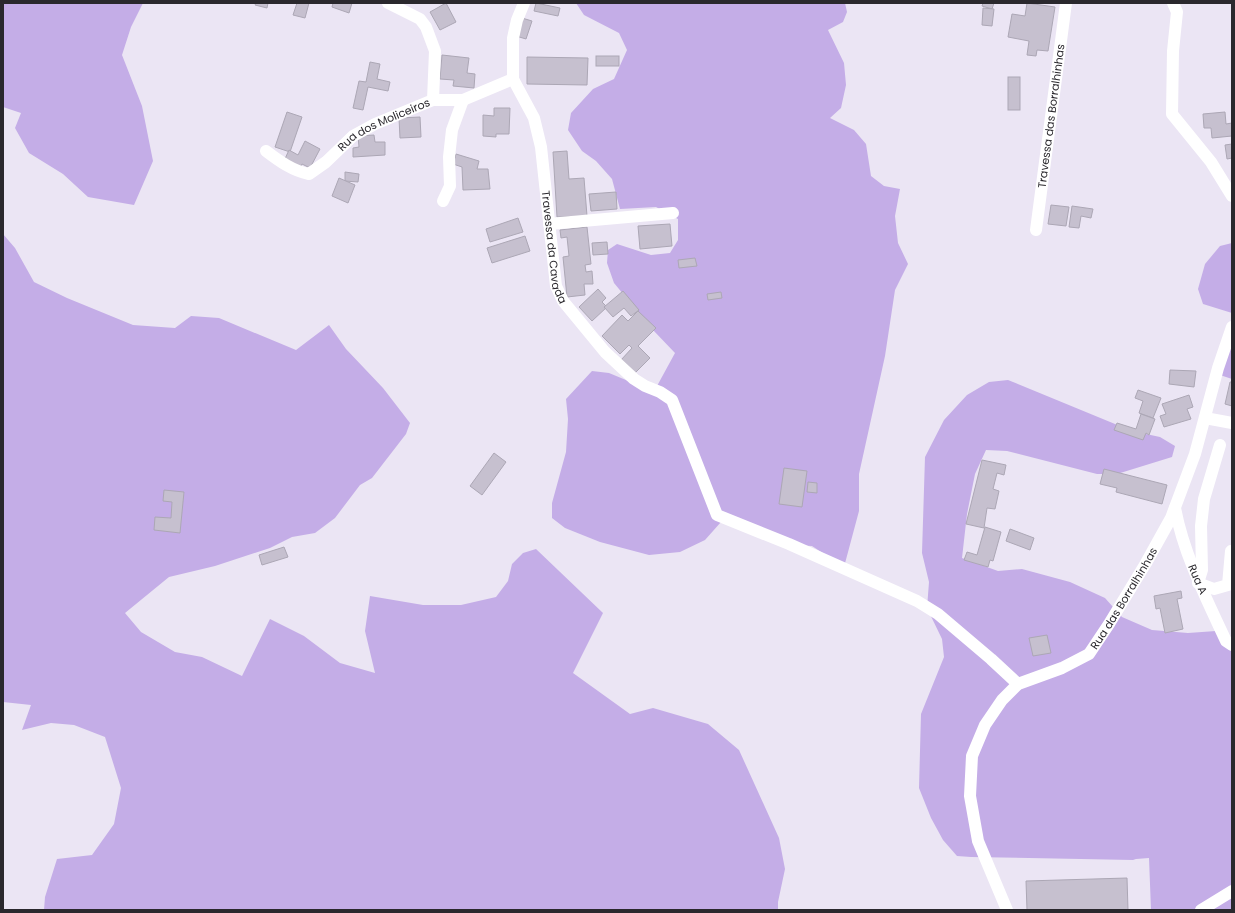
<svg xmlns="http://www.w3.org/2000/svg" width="1235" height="913" font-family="Poppins,sans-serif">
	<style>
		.forest { fill: #c4ade7 }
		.building { fill: #c6c0cf; stroke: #aca7b5 }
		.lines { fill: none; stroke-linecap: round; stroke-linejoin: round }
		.minor { stroke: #fff; stroke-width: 12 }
		.labels { text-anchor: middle; stroke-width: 4; stroke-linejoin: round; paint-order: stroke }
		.street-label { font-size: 11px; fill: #2a282d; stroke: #fff }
	</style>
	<rect width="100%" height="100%" fill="#ebe5f4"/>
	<g class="forest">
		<polygon points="3,3 143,3 131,27 122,55 142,106 153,161 134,205 88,197 63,174 29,153 15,128 21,113 3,107"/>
		<polygon points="576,3 845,3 847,12 843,22 828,30 844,63 846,85 841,108 830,118 854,130 866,144 871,176 884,186 900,189 895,216 898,243 908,264 895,290 885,356 859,474 859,511 844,567 812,546 792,545 721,522 705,540 680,552 649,555 600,542 565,528 552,518 552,503 566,452 568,419 566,399 592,371 609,373 650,390 657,386 675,353 653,330 614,283 607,263 608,250 617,244 651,255 670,253 678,240 678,219 656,207 620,209 612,179 596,161 582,151 568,130 571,113 593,89 614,79 627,50 619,33 584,15"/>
		<polygon points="3,234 15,248 34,282 67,298 133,325 175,328 191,316 219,318 296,350 329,325 346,349 383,388 410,423 406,434 372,478 360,485 335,518 315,533 292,537 270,548 215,566 169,577 125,613 141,632 175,652 202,657 242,676 270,619 304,636 340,663 375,673 365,631 370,596 423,605 461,605 496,597 508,581 512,564 523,553 536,549 603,613 573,673 630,714 653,708 708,724 739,750 779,838 785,869 778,902 778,910 44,910 45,897 57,859 92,855 114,824 121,788 105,737 74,725 51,723 22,730 31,705 3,702"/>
		<polygon points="1232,243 1232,313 1203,304 1198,289 1205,264 1220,246"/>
		<polygon points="1232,335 1232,379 1220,375"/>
		<polygon points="1008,380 1132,431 1160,437 1175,446 1172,457 1117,474 1097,474 1007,451 986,450 975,474 967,514 962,558 998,571 1022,569 1070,582 1105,598 1122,617 1152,630 1188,633 1216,631 1232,651 1232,910 1151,910 1149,858 1136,859 1133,860 971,857 957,856 943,840 931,818 919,788 921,714 944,657 942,639 927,608 929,582 922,553 925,457 944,420 967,395 989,382"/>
	</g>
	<g class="building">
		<polygon points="256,3 268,3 267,8 255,5"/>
		<polygon points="297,3 309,3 305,18 293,15"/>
		<polygon points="333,3 352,3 349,13 332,7"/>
		<polygon points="446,3 456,22 440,30 430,12"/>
		<polygon points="536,3 560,8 558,16 534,11"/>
		<polygon points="983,3 994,3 992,9 982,6"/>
		<polygon points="1027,3 1055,7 1048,51 1037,50 1036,56 1027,55 1029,41 1008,37 1012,14 1025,16"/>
		<polygon points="983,8 994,9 992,26 982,25"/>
		<polygon points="522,18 532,21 526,39 516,36"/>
		<polygon points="442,55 469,58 467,73 475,74 474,88 453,86 454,80 440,79"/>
		<rect x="596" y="56" width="23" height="10"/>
		<polygon points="527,57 588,58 587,85 527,84"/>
		<polygon points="370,62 380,64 377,79 390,82 388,91 368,87 363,110 353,108 359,81 366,82"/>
		<rect x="1008" y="77" width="12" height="33"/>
		<polygon points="494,108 510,108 509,134 496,134 496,137 483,136 483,115 494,116"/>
		<polygon points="287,112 302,117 290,152 275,147"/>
		<polygon points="1225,112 1226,124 1232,123 1232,136 1212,138 1211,128 1204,128 1203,114"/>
		<polygon points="420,117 421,137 400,138 399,118"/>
		<polygon points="374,135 375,142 385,142 385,155 353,157 353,148 359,147 358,136"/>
		<polygon points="305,141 320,149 310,168 302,164 299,169 284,161 289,150 298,155"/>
		<polygon points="1232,144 1232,158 1227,159 1225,145"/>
		<polygon points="567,151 569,179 584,178 587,216 557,217 553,152"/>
		<polygon points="456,154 479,161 477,169 488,169 490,189 463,190 462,167 453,164"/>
		<polygon points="345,172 359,174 358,182 345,181"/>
		<polygon points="339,178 355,185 348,203 332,196"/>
		<polygon points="616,192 617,209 591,211 589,194"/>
		<polygon points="1051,205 1069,207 1066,226 1048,224"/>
		<polygon points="1072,206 1093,209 1091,218 1081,216 1079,228 1069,227"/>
		<polygon points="518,218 523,232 490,242 486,229"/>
		<polygon points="670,224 672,246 640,249 638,226"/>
		<polygon points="587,227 591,264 585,265 586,272 592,271 593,284 584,284 585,295 567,297 563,257 569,256 567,237 561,238 560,230"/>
		<polygon points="525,236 530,251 492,263 487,248"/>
		<polygon points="607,242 608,254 593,255 592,243"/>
		<polygon points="695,258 697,266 679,268 678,260"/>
		<polygon points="598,289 606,298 602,302 607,307 592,321 579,307"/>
		<polygon points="623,291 639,310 631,316 624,308 613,317 604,307"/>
		<polygon points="721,292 722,298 708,300 707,294"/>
		<polygon points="638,311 656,328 638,346 650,358 634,374 621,360 632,348 629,345 620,354 602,336 622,315 628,321"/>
		<polygon points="1170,370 1196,371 1194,387 1169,384"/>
		<polygon points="1230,382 1232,382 1232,406 1225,404"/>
		<polygon points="1138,390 1161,398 1153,418 1139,413 1143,401 1135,398"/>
		<polygon points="1189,395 1193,407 1187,409 1191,419 1164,427 1160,416 1166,414 1162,404"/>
		<polygon points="1141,414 1155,419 1149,435 1146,433 1143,440 1114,430 1117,423 1136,429"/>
		<polygon points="494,453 506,462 482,495 470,486"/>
		<polygon points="982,460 1006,465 1004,475 997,473 993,489 999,491 995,509 987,508 984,528 966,524"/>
		<polygon points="784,468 807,471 802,507 779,504"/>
		<polygon points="1104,469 1167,485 1162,504 1116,492 1117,488 1100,484"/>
		<polygon points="808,482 817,483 817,493 807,492"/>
		<polygon points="164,490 184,492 180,533 154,530 155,517 171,518 172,502 163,501"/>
		<polygon points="985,527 1001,532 993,561 990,560 988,567 964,560 967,552 977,555"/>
		<polygon points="1010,529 1034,538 1030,550 1006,541"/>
		<polygon points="284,547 288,557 262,565 259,555"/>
		<polygon points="1181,591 1182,598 1177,599 1183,629 1165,633 1160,608 1156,609 1154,596"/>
		<polygon points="1047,635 1051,653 1033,656 1029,638"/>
		<polygon points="1127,878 1128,910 1027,910 1026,881"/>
	</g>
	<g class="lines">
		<g class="minor">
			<polyline points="388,3 420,19 426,27 435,51 433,100"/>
			<path id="s1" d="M 524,3 L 517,20 L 513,38 L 513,79 L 534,118 L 541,147 L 556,286 L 563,301 L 605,352 L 634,379 L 645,386 L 660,392 L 672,400 L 717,515 L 789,544 L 917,601 L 938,614 L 991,659 L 1018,684"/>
			<polyline points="1173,3 1177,12 1173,51 1172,114 1211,162 1232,196"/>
			<path id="s2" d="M 266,151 C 279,161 293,171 309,174 L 326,162 L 353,136 L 375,124 L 433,100 L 463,100 L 513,79"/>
			<polyline points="443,201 450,186 449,157 452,130 463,100"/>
			<polyline points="549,224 673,213"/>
			<path id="s3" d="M 1036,230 L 1066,3"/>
			<polyline points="1205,418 1232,423"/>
			<polyline points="1220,445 1204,499 1201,526 1202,570 1198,583 1214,589 1228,585 1231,551"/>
			<path id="s4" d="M 1175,508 C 1184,555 1206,598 1226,641 L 1232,645"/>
			<path id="s5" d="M 1007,910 L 978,841 L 970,796 L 972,756 L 985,725 L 1002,700 L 1018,684 L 1062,668 L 1089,654 L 1109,624 L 1146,563 L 1171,518 L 1195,454 L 1218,368 L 1232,327"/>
			<polyline points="1201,910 1232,891"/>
		</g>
	</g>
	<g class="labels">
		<g class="street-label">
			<text dy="4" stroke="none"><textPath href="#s3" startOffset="115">Travessa das Borralhinhas</textPath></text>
			<text dy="4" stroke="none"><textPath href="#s2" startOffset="140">Rua dos Moliceiros</textPath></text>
			<text dy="4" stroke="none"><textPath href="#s1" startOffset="253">Travessa da Cavada</textPath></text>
			<text dy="4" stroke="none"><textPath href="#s4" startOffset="75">Rua A</textPath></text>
			<text dy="4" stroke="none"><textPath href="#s5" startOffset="390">Rua das Borralhinhas</textPath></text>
		</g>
	</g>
	<rect width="1235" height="913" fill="none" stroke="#2a282d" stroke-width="8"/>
</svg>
